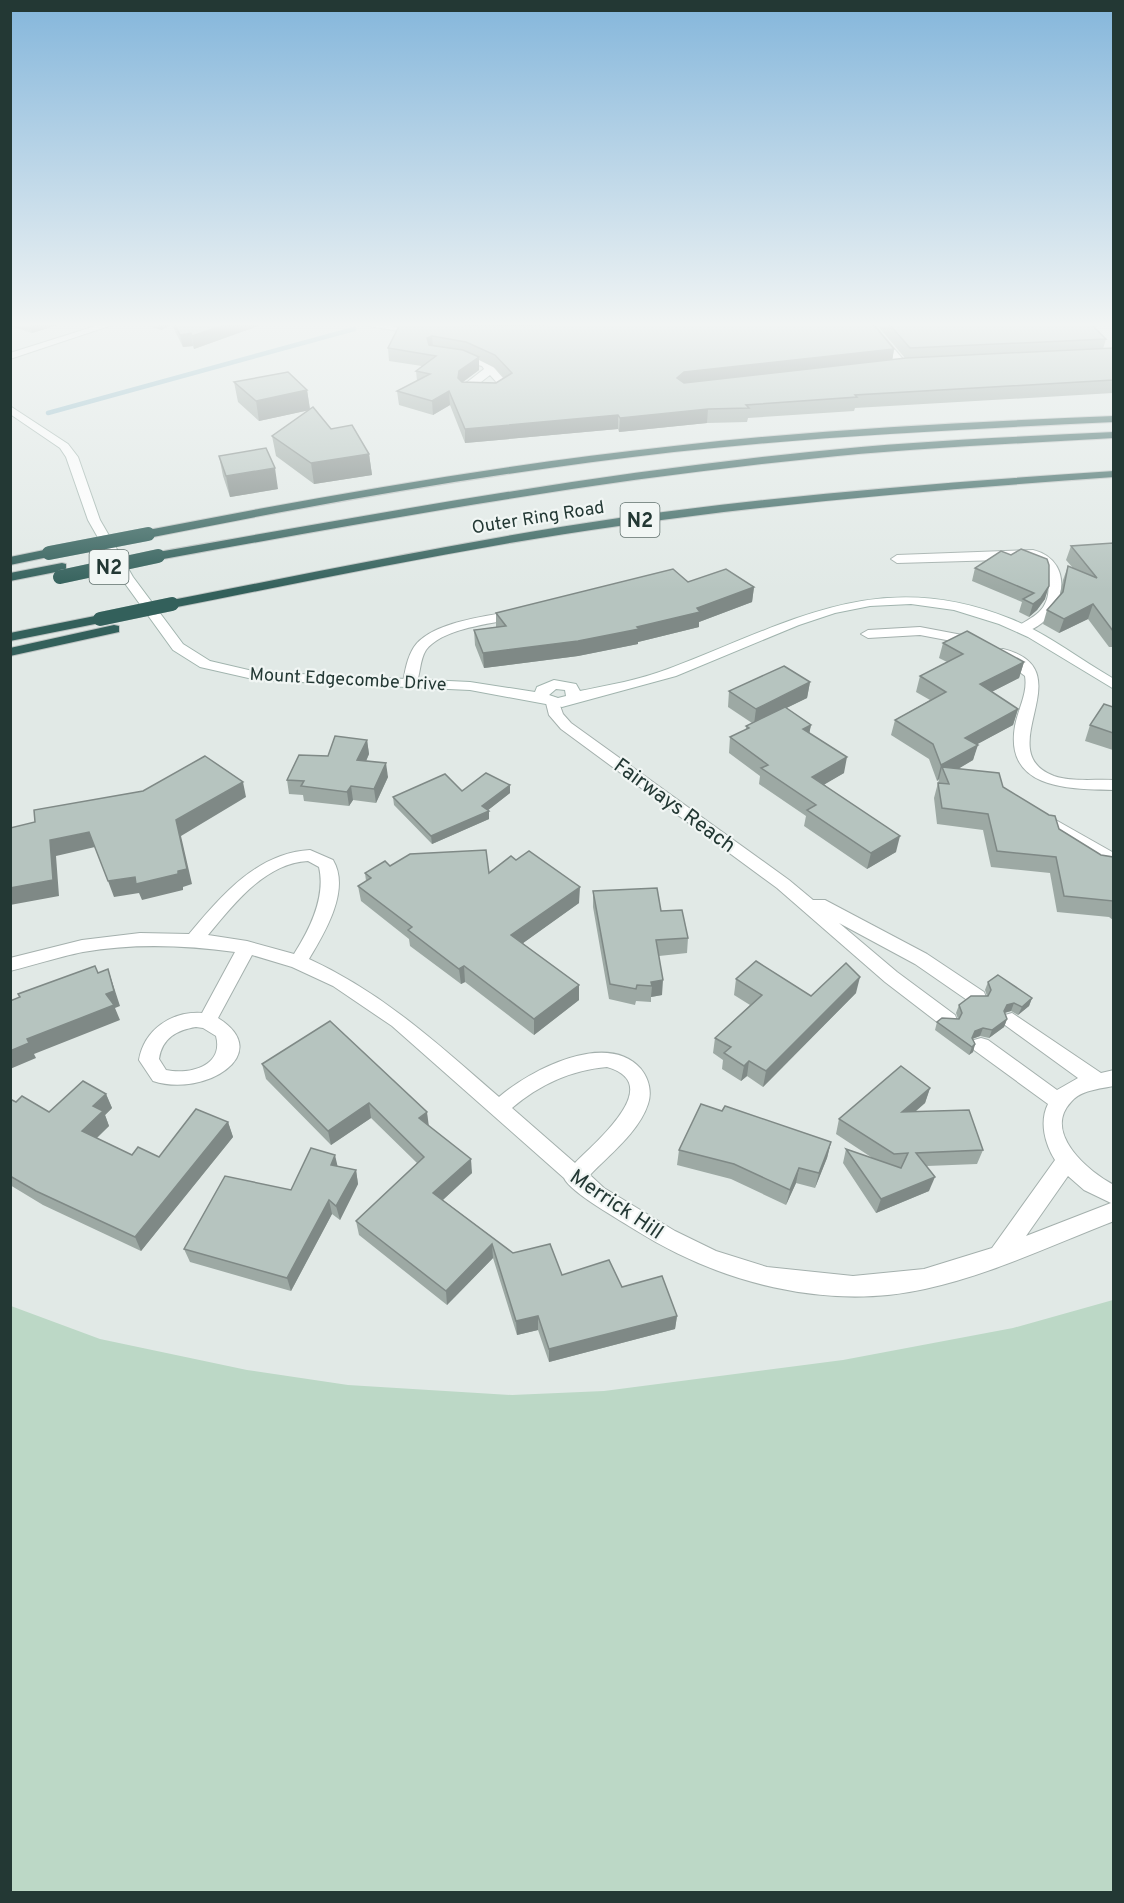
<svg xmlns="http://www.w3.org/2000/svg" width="1124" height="1903" font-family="Overpass,sans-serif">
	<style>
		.green { fill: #bcd8c6 }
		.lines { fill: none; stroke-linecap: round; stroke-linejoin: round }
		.stream { stroke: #8fbac8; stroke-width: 4.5 }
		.street-casing { stroke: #a4b0ad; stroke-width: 2 }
		.secondary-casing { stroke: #a1b4ae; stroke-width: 2 }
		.highway-casing { stroke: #bdc3c2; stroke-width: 2 }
		.street { fill: #fff; fill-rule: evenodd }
		.secondary { fill: #fff; fill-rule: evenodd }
		.highway { fill: #33605b; fill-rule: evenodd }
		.highway-bridge-casing { stroke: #bdc3c2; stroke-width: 14; stroke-linecap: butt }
		.highway-bridge { stroke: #33605b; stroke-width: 14 }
		.wall { fill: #9da9a4; fill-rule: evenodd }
		.shaded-wall { fill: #7f8986 }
		.building { fill: #b6c4bf; stroke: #7f8986; stroke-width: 1.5; fill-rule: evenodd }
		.labels { text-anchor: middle; stroke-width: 4.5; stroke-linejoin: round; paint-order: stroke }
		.far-street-label { font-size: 18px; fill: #233834; stroke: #f1f6f4 }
		.shield { fill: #f1f6f4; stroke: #61716e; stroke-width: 1.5 }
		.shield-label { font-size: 20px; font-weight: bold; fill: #233834 }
		.street-label { font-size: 21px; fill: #233834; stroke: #f1f6f4 }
	</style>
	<rect width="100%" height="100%" fill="#e1e9e6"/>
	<polygon class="green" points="1113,1300 1113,1892 11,1892 11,1306 100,1339 247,1370 348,1385 512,1395 604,1391 843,1360 1013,1328"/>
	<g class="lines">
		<polyline class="stream" points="48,413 354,329"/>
		<defs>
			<g id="street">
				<polygon points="102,324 115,324 10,359 10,353"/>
				<polygon points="357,324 380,324 427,332 422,335"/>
				<polygon points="864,324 873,324 907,364 907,368 899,368"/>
				<path d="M 455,354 L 489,362 L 510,386 L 497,394 L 463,394 L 461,387 L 484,369 L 482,366 L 452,359 L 452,355 ZM 490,375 L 499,385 L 472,389 Z"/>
				<path d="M 1033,550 C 1080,562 1063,623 1022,633 L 1015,629 C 1022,622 1032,619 1039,612 C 1054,598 1050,571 1036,559 L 897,563 L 891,559 L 897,555 Z"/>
				<path d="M 519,610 L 526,614 L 524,617 C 497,623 443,627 426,650 C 419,661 421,675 415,686 L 410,687 L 403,683 C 405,671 407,658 414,647 C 432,621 490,616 519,610 Z"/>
				<polygon points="920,627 978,638 985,642 978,646 920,635 868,638 861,634 868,630"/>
				<path d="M 1003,649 C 1086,669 988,751 1054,776 C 1072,782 1094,779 1114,780 L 1114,790 C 1070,789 1004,790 1015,726 C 1018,709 1028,693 1025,676 L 998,656 L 998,650 Z"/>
				<polygon points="553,699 558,700 563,714 571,723 789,880 813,900 825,900 927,954 984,992 986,997 984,1002 970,1002 915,964 839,923 897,972 955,1015 957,1020 955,1025 941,1025 885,982 777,888 561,729 549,715 546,703"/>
				<polygon points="1038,810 1114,853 1114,866 1032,819 1030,815"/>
				<path d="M 310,850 L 333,860 C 351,890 324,934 309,959 C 383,993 438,1044 499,1097 C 530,1070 607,1030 641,1069 C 649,1079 652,1092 648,1104 C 639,1132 609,1155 590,1175 L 604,1188 L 675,1231 L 716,1251 L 767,1267 L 853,1276 L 924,1269 L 992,1248 L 1055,1160 C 1045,1144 1039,1122 1048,1104 L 974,1050 L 971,1045 L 974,1040 L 981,1038 L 988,1040 L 1057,1090 L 1078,1078 L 1005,1025 L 1003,1020 L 1005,1015 L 1012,1013 L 1101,1073 L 1114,1070 L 1114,1086 C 1099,1089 1081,1090 1071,1102 C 1042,1133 1089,1172 1114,1185 L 1114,1221 C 1052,1245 990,1275 925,1289 C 827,1311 720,1283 637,1231 C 620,1220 571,1193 564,1178 L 392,1026 L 333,986 L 292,967 L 252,955 L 218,1018 C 276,1054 204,1098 153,1081 L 139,1060 C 144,1030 171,1011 202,1013 L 235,952 C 184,945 134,943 83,952 C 58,957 34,965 10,971 L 10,958 L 82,940 L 140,933 L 189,934 C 222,895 257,853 310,850 ZM 308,861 L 319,867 C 326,897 310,929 294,954 L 247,941 L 208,935 C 233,905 265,863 308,861 ZM 196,1027 L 203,1028 L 216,1036 C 224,1066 190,1075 166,1070 L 159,1059 C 162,1038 177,1030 196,1027 ZM 607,1067 C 667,1084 594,1143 575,1163 L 512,1108 C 539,1085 571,1070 607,1067 ZM 1068,1176 L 1084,1190 L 1111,1203 L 1026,1236 Z"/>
			</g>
			<path id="secondary" d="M 10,406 L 68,444 L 78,457 L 100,520 L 133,577 L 183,644 L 210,661 L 257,672 L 470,682 L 535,692 L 537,687 L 554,680 L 576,684 L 580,691 C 609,685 639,680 668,669 C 790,623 878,565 1011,619 C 1048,634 1079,659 1114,679 L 1114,689 L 1028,637 L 999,624 L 954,610 L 911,604 L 870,606 L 835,613 L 799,625 L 676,676 L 562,707 L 470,690 L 257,680 L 200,667 L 173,650 L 121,578 L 88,520 L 66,457 L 60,448 L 10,414 ZM 556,689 L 565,690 L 566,696 L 558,698 L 549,695 Z"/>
			<g id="highway">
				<path d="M 1114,416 L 1114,422 C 967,429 820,436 674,452 C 498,472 322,503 148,538 L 142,534 L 148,530 C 322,496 498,465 674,446 C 820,429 967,422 1114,416 Z"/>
				<path d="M 1114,432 L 1114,438 C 1012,444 910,448 809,459 C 590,481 374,521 158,560 L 152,556 L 158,552 C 374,514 590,474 809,452 C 910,441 1012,437 1114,432 Z"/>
				<path d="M 1114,471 L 1114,477 C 948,489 783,502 619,526 C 469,547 320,579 172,608 L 165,604 L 172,600 C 321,571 469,540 619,518 C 783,495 948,482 1114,471 Z"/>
				<polygon points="49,549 53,550 53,556 10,565 10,557"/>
				<polygon points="62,563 66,564 66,570 10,581 10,573"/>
				<polygon points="100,615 105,616 105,622 10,641 10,633"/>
				<polygon points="114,625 119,626 119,632 10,656 10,648"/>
			</g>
		</defs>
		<use href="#street" class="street-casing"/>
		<use href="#secondary" class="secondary-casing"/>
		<use href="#highway" class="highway-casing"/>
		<use href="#street" class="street"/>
		<use href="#secondary" class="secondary"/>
		<use href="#highway" class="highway"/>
		<defs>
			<g id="highway-bridge">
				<polyline points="49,553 148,534"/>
				<polyline points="60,577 158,556"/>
				<polyline points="100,619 172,604"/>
			</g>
		</defs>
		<use href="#highway-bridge" class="highway-bridge-casing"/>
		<use href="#highway-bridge" class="highway-bridge"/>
	</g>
	<g class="wall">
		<polygon points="10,324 61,324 32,333 10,326"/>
		<polygon points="143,324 264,324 194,349 193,346 183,347 172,325 161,330"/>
		<path d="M 400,324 L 873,324 L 894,349 L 892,360 L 905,358 L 876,324 L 1091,324 L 1106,339 L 1103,349 L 1113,348 L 1113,393 L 855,408 L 854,411 L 748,418 L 747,422 L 707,423 L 619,432 L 618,429 L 465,443 L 450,405 L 433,415 L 399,405 L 397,391 L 417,381 L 416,371 L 422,366 L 389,361 L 388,348 ZM 479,360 L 495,368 L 504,378 L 496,383 L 463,382 L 479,370 Z"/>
		<polygon points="234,382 307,390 310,409 331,429 369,454 372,475 314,484 276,456 272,436 309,410 259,421 238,402"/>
		<polygon points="219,456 278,489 230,497 223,476"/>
		<polygon points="1113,543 1113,647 1109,647 1088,619 1059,633 1043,624 1047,610 1060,594 1063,580 1068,566 1073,568 1066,560 1071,546"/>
		<polygon points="1001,551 1045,599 1037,610 1029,617 1019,612 1022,602 972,581 975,568"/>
		<polygon points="688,582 754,587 752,602 699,622 699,627 638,642 638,644 578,656 484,668 475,645 474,630 496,627 496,613"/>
		<polygon points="943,643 1024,662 1019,678 991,692 1018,709 1013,725 977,744 973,760 958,769 1003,787 1059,829 1101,855 1113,857 1113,920 1109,917 1057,912 1050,873 991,867 983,830 937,824 934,798 939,779 937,781 929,759 891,735 895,720 930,700 916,692 920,676 947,662 939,658"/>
		<polygon points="810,682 807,698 786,708 811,725 809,733 844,773 824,784 896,852 867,869 804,826 806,816 759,784 760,776 729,753 730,737 746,730 746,726 752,723 728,707 729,691"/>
		<polygon points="1113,707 1113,750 1085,741 1090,725"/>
		<polygon points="367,740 369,754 366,761 388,777 376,803 353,800 349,806 304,801 303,795 289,794 287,780 328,756"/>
		<polygon points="510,785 510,793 487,811 489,819 432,844 394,805 393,797"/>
		<polygon points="390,866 489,873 579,903 523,943 579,1000 534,1035 465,982 461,984 410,946 409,939 361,901 358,886 366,881 365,873"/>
		<polygon points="593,891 661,911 688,938 687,953 659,956 662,995 651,997 651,1002 636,1001 635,1005 609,999 593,907"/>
		<polygon points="736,979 811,996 856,993 763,1087 747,1076 741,1081 722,1069 723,1060 713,1053 715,1038 750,1005 734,995"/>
		<polygon points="988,982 1032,998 1029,1006 1018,1015 1011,1011 1004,1013 1007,1019 1004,1027 989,1038 980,1036 972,1039 975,1044 973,1052 969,1055 935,1030 937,1022 958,1019 956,1013 959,1005 987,996 985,990"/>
		<polygon points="262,1064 429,1126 472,1173 443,1200 513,1253 562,1275 622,1287 677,1316 675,1329 549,1362 538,1330 517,1335 493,1258 447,1305 359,1235 356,1221 417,1163 371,1118 331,1145 266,1079"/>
		<polygon points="930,1088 925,1103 915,1112 983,1150 977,1164 927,1166 929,1191 876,1213 843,1163 846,1149 874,1159 836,1134 839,1119"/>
		<polygon points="106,1094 112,1108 105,1115 109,1126 97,1138 132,1155 159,1157 228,1122 233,1137 141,1251 43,1205 10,1185 10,1099 16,1102 49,1112"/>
		<polygon points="722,1111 831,1142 827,1158 815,1188 796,1183 786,1205 731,1179 677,1165 679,1150"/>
		<polygon points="337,1166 356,1170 358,1184 340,1220 332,1214 291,1291 190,1262 184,1249 291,1190"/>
	</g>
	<g class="shaded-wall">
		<polygon points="30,324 61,324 32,333"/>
		<polygon points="159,324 172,324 172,325 161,330"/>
		<polygon points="227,324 264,324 194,349 192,336"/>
		<polygon points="191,333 193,346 183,347 180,335"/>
		<polygon points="432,336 433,349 428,351 427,338"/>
		<polygon points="894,349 892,362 676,392 677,378 684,372"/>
		<polygon points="479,357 479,370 460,384 458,378 459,371"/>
		<polygon points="307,390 310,410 259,421 256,401"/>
		<polygon points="449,391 450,405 433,415 432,401"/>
		<polygon points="708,409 707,423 619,432 620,418"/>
		<polygon points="618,415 618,429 465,443 465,429"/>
		<polygon points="369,454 372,475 314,484 311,463"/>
		<polygon points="275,468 278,489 230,497 226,476"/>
		<polygon points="1049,586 1045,599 1037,610 1029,617 1033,604"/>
		<polygon points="754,587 752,602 699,622 699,627 638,642 638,644 578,656 484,668 483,653 637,627 697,608"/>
		<polygon points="1093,604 1088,619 1059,633 1064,619"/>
		<polygon points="1024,662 1019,678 976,700 980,684"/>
		<polygon points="810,682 807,698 754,724 756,709"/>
		<polygon points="1018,709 1013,725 961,753 965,738"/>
		<polygon points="811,725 808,740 803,729"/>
		<polygon points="367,740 369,754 360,775 357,760"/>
		<polygon points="978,745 973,760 946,776 942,767 939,779 937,781 941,765"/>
		<polygon points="847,757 844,773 810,793 812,777"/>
		<polygon points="386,763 388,777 376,803 374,789"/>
		<polygon points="243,782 246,797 181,836 192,884 183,887 183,890 142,900 139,893 114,897 108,881 135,877 176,820"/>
		<polygon points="510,785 510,793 483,814 489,811 489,819 432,844 431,836 482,806"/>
		<polygon points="351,786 353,800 349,806 347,792"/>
		<polygon points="89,832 95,847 56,856 59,896 10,905 10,888 50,840"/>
		<polygon points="900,836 896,852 867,869 871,853"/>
		<polygon points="580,887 579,903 512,951 511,935"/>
		<polygon points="464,966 465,982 461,984 459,969"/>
		<polygon points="108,969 120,1006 115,1008 120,1020 34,1054 36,1058 10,1069 10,1051 27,1039 106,994"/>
		<polygon points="860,977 856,993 763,1087 766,1071"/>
		<polygon points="663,980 662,995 651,997 652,986 651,982"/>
		<polygon points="579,985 579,1000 534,1035 534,1019"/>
		<polygon points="1032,998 1029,1006 1018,1015 1022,1007"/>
		<polygon points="1014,1003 1011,1011 1004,1013 1004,1011 1007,1005"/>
		<polygon points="1007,1019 1004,1027 989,1038 992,1030"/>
		<polygon points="983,1028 980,1036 972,1039 969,1046 975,1031"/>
		<polygon points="975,1044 973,1052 969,1055 972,1047"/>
		<polygon points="749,1061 747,1076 741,1081 744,1066"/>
		<polygon points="930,1088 925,1103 897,1127 902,1112"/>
		<polygon points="106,1094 112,1108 105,1115 109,1126 89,1145 82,1131 93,1106"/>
		<polygon points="369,1103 371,1118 331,1145 328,1131"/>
		<polygon points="427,1112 429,1127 419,1118"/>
		<polygon points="228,1122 233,1137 141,1251 135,1237"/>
		<polygon points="831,1142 827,1158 815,1188 819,1173"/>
		<polygon points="335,1155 338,1168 331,1165"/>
		<polygon points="471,1159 472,1173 435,1207 433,1193"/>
		<polygon points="799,1168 796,1183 786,1205 790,1190"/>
		<polygon points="356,1170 358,1184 340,1220 336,1206"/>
		<polygon points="935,1177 929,1191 876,1213 881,1199"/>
		<polygon points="329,1200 332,1214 291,1291 287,1278"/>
		<polygon points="492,1244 493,1258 447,1305 446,1291"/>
		<polygon points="538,1316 538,1330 517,1335 516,1321"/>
		<polygon points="677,1316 675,1329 549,1362 549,1349"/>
	</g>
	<g class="building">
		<polygon points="175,324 227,324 192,336 191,333 180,335"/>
		<path d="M 400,324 L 446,324 L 483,326 L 545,325 L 569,324 L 873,324 L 894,349 L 684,372 L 677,378 L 684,383 L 906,358 L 1113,348 L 1113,380 L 855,395 L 857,397 L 746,405 L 749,408 L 708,409 L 620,418 L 618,415 L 465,429 L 449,391 L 432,401 L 397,391 L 430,374 L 416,371 L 436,356 L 388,348 ZM 432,336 L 466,342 L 495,355 L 512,373 L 496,383 L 462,382 L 458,378 L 459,371 L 479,357 L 463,350 L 429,345 L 427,338 Z"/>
		<polygon points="889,324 1091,324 1106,339 910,348"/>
		<polygon points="288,372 307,390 256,401 234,382"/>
		<polygon points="313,407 331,429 352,425 369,454 311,463 272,436"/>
		<polygon points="266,448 275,468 226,476 219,456"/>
		<polygon points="1113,543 1113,631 1093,604 1064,619 1047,610 1063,592 1068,566 1097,578 1071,546"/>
		<polygon points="1021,549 1047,559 1049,565 1049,586 1041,598 1033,604 1023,599 1034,593 975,568 1001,551 1011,555"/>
		<polygon points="673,569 688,582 726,569 754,587 697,608 700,612 637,627 639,629 578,641 483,653 474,630 506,626 496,613"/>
		<polygon points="967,631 1024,662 980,684 1018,709 965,738 978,745 941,765 933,744 895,720 946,692 920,676 963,654 943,643"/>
		<polygon points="784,666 810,682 756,709 729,691"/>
		<polygon points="1104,704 1113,707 1113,733 1090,725"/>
		<polygon points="785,707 811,725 803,729 847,757 812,777 900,836 871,853 807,810 816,805 761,768 768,765 730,737 749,728 746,726"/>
		<polygon points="335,736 367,740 357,760 386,763 374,789 351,786 347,792 301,786 304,781 287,780 299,755 328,756"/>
		<polygon points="205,756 243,782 176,820 187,869 178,871 178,874 136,884 135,877 108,881 89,832 50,840 53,880 10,888 10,828 35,822 34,810 143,791"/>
		<polygon points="942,767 999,773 1003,787 1049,815 1055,816 1059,829 1101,855 1113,857 1113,901 1064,896 1056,857 997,851 988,814 942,808 938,783 949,784"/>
		<polygon points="486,773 510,785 482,806 489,811 431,836 393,797 445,774 462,791"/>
		<polygon points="486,850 489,873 511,856 516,860 529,851 580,887 511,935 579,985 534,1019 464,966 459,969 408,930 412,927 358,886 371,878 365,873 385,861 390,866 410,854"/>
		<polygon points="657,888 661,911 682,910 688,938 656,940 663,980 651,982 652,986 637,985 636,989 610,984 593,891"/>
		<polygon points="756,961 811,996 846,963 860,977 766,1071 749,1061 744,1066 724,1053 731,1047 715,1038 762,995 736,979"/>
		<polygon points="95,966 98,973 108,969 114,991 106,994 114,1005 27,1039 29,1043 10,1051 10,1001 20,997 18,994"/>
		<polygon points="998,975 1032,998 1022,1007 1014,1003 1007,1005 1004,1011 1007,1019 992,1030 983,1028 975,1031 972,1038 975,1044 972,1047 937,1022 942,1018 959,1019 962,1013 959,1005 971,996 988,996 991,990 988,982"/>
		<polygon points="330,1021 427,1112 419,1118 471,1159 433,1193 513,1253 550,1244 562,1275 609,1260 622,1287 662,1276 677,1316 549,1349 538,1316 516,1321 492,1244 446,1291 356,1221 424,1157 369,1103 328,1131 262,1064"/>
		<polygon points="901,1066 930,1088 902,1112 969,1110 983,1150 916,1153 935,1177 881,1199 846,1149 901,1168 908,1153 894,1154 839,1119"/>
		<polygon points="83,1081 106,1094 93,1106 103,1111 82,1131 132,1155 138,1147 159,1157 196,1109 228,1122 135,1237 36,1191 10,1176 10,1099 16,1102 22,1096 49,1112"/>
		<polygon points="701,1104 722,1111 725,1106 831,1142 819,1173 799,1168 790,1190 734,1164 679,1150"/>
		<polygon points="311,1148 335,1155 331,1165 356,1170 336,1206 329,1200 287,1278 184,1249 225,1176 291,1190"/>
	</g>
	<linearGradient id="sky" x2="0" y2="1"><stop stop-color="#84b6db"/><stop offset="0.55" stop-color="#f2f5f4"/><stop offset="1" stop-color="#f2f5f4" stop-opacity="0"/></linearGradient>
	<rect width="1124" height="590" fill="url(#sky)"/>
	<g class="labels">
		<g class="far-street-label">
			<text transform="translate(538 517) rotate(-9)" y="6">Outer Ring Road</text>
			<text transform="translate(348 679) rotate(3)" y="6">Mount Edgecombe Drive</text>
		</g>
		<g class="shield">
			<rect x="620.5" y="503" width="39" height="34" rx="4.5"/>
			<rect x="89.5" y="550" width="39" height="34" rx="4.5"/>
		</g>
		<g class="shield-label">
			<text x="640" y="527">N2</text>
			<text x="109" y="574">N2</text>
		</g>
		<g class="street-label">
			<text transform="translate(675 805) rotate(36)" y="7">Fairways Reach</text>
			<text transform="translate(617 1204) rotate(34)" y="7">Merrick Hill</text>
		</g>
	</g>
	<rect width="1124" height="1903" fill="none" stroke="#233834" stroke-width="24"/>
</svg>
